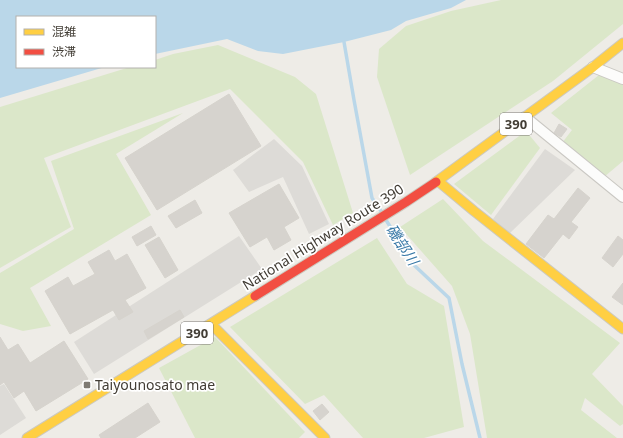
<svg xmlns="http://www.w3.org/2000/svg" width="623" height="438" font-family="'Noto Sans','Noto Sans JP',sans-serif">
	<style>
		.green { fill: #dbe7c9 }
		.parking { fill: #dddbd7 }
		.water { fill: #bad7e9 }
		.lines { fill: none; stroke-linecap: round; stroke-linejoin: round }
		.stream { stroke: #bad7e9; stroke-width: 3.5 }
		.building { fill: #d6d3ce; stroke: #d6d3cd }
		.street-casing { stroke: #cac8c3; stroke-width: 12 }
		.slow-casing { stroke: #ccc9bf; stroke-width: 11 }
		.jam-casing { stroke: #ccc9bf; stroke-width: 11 }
		.street { stroke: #fcfcfb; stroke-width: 10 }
		.slow { stroke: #ffcf43; stroke-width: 9 }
		.jam { stroke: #f24e42; stroke-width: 9 }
		.poi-dot { fill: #7e7a73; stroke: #fff; stroke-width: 1.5 }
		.labels { text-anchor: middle; stroke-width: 3.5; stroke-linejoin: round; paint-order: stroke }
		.shield { fill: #fff; stroke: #7b7772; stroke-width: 1 }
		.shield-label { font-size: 13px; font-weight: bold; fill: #423d35 }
		.street-label { font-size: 14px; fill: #423d35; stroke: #fff }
		.poi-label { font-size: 14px; fill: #423d35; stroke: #fff; text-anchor: start }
		.water-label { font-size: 15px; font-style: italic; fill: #3778a6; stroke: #fff }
	</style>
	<rect width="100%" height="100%" fill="#eeece7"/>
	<g class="green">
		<polygon points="501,0 623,0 623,24 553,81 410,175 377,77 379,49 406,26 451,11"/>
		<polygon points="218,45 295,77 316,94 353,213 333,225 303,162 230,89 44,158 71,227 0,268 0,107 130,67 155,67 155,60 173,54"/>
		<polygon points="599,75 623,84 623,161 604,177 562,143 572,130 551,113"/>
		<polygon points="183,113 116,154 151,215 30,288 51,326 23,331 0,324 0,273 74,229 51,161"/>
		<polygon points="526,131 540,148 491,215 454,184"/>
		<polygon points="443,199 483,241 620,343 592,374 623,406 623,424 620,426 585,398 581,410 617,438 487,438 470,334 452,286 400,227"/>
		<polygon points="377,238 407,284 444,306 464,427 424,438 363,438 324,395 305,404 230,327"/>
		<polygon points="215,337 305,432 299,438 195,438 159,368"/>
	</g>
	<g class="parking">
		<polygon points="274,139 302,166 329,224 309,234 283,177 249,192 233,170"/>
		<polygon points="545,149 575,170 510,233 493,219"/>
		<polygon points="239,236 262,269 94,374 74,342"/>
		<polygon points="4,384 26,418 0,435 0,386"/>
	</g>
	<polygon class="water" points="0,0 466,0 451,8 406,21 391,30 344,42 283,54 258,51 227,39 155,54 155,17 17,17 17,67 105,67 0,98"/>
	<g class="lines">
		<g class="stream">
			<polyline points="344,42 354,100 372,198 381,211"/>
			<polyline points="386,220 415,266 449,298 462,364 480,438"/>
		</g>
	</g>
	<g class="building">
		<polygon points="229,94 261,146 157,210 125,158"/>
		<polygon points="559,124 567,129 561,137 554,133"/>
		<polygon points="279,184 299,218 284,227 291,240 274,250 267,237 250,247 229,213"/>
		<polygon points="578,188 590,198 571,222 578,227 569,239 563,234 544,258 526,244 548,215 554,219"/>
		<polygon points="195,200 202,213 176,228 168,216"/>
		<polygon points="151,226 156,235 137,246 132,237"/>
		<polygon points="618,236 623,240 623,254 613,267 602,258"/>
		<polygon points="159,237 178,270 165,278 145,245"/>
		<polygon points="109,250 115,261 127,254 146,288 125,300 133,312 119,320 113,310 70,334 45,291 68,277 73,286 95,274 88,262"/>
		<polygon points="623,283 623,305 612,297"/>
		<polygon points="180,310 184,317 148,339 144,331"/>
		<polygon points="0,337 8,350 18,344 30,363 64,341 88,379 36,411 24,391 14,398 4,382 0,385"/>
		<polygon points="148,403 160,422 135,438 101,438 99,435"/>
		<polygon points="322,404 329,412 320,420 313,411"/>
	</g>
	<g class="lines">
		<defs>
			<g id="street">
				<polyline points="593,67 623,79"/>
				<polyline points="525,117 623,197"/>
			</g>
			<g id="slow">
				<polyline points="438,181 474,211 623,329"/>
				<polyline points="436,182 593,67 623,43"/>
				<polyline points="211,324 325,438"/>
				<polyline points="27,438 255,296"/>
			</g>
			<polyline id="jam" points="255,296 406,202 436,182"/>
		</defs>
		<use href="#street" class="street-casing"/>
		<use href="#slow" class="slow-casing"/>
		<use href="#jam" class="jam-casing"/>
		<use href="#street" class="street"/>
		<use href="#slow" class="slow"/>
		<use href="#jam" class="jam"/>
	</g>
	<rect class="poi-dot" x="83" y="381" width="8" height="8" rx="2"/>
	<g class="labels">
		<g class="shield">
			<rect x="500" y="113" width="32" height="22" rx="3"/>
			<rect x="181" y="322" width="32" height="22" rx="3"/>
		</g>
		<g class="shield-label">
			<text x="516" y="129">390</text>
			<text x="197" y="338">390</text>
		</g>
		<g class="street-label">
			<text transform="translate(323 237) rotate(-32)" y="5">National Highway Route 390</text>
		</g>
		<g class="poi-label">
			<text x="95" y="390">Taiyounosato mae</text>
		</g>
		<g class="water-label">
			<text transform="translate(402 245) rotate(57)" y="5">磯部川</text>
		</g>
	</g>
	<rect x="16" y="16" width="140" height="52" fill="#ffffff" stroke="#b3b1ae"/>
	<rect x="24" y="29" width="20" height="6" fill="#ffcf43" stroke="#b3b1ae"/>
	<text x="52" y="36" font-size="12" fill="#423d35">混雑</text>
	<rect x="24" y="49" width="20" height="6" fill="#f24e42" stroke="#b3b1ae"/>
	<text x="52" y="56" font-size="12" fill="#423d35">渋滞</text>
</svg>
